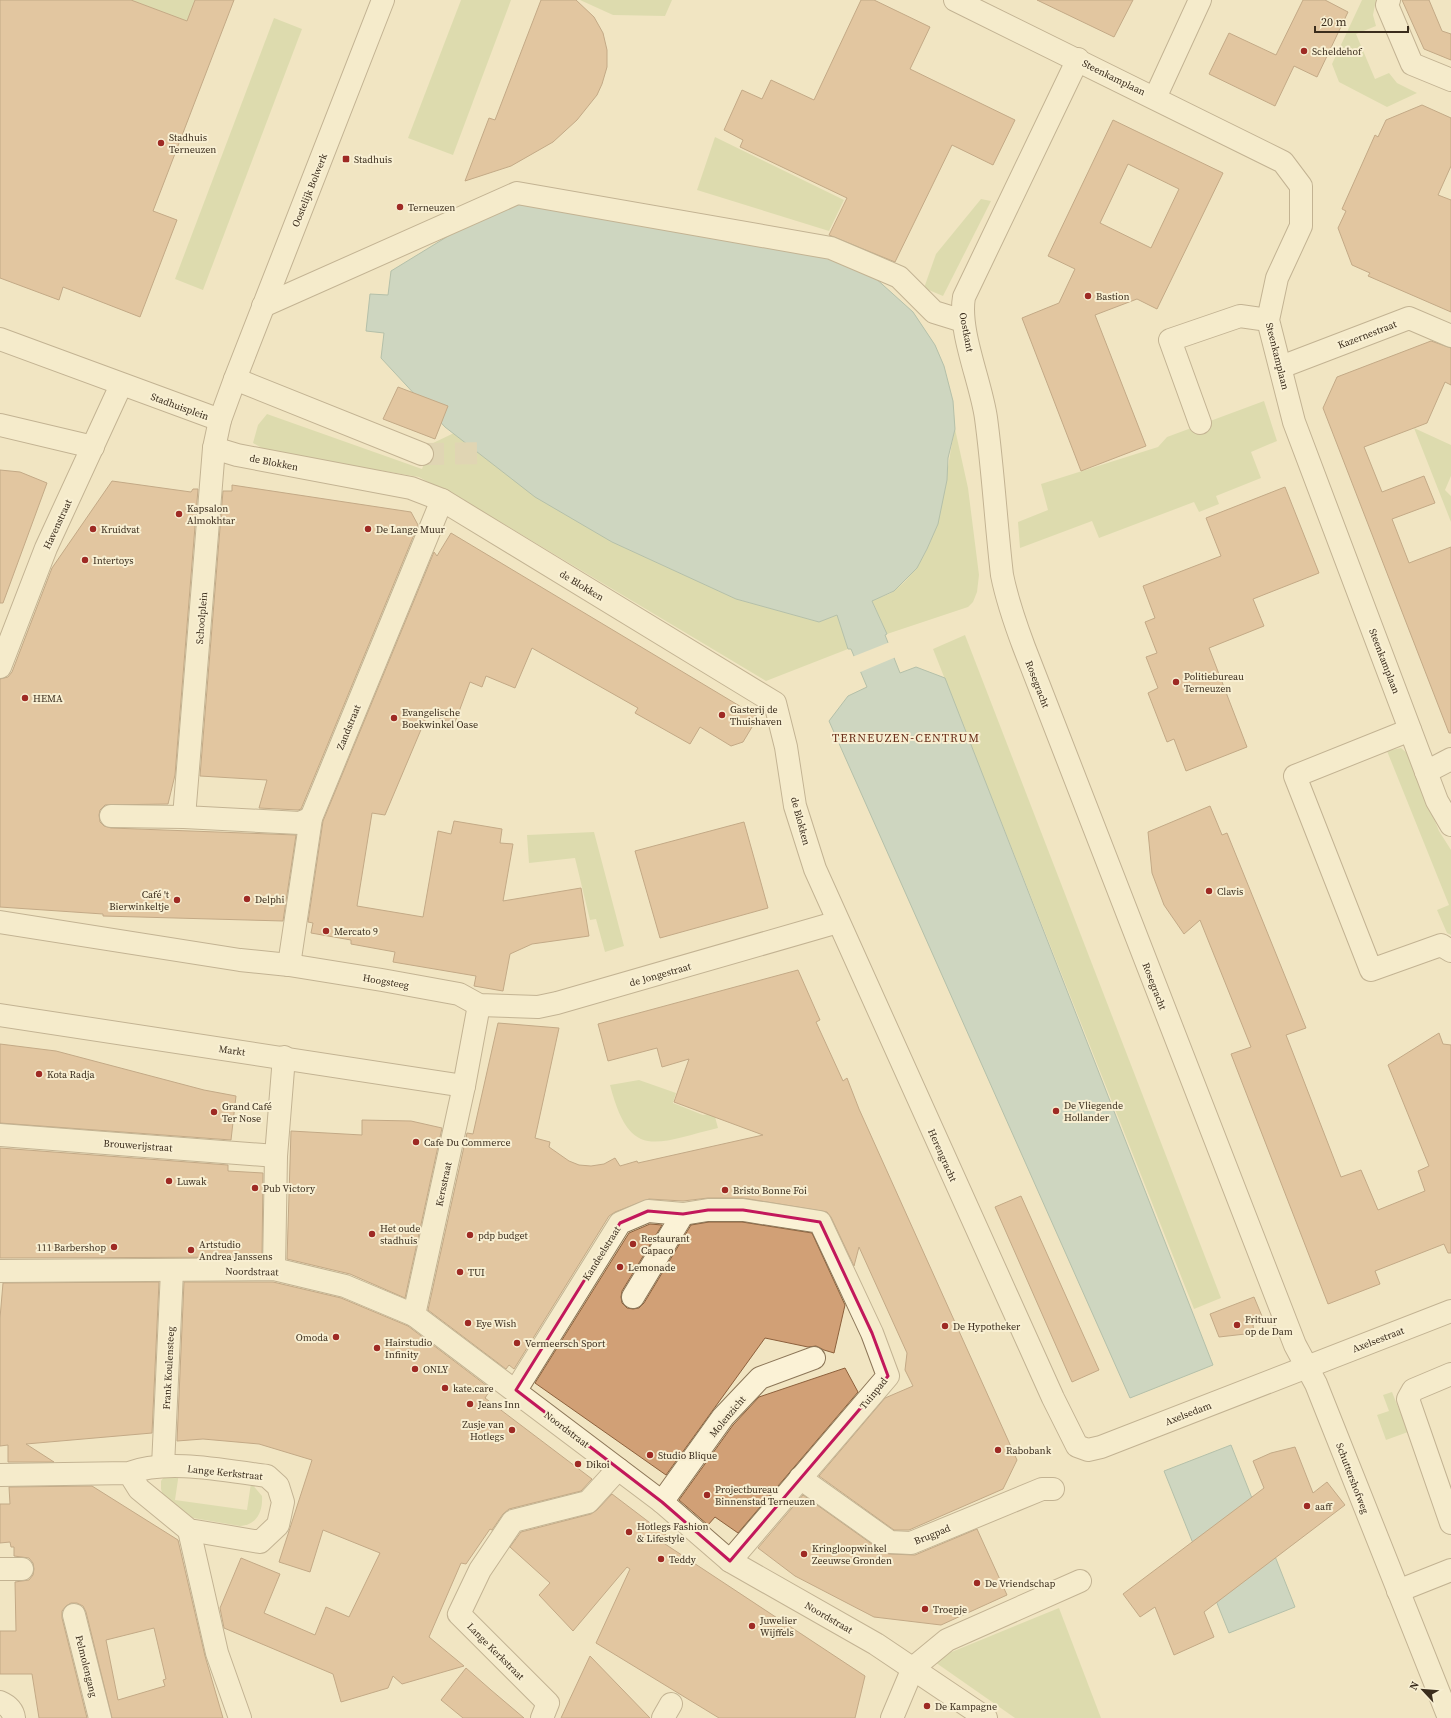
<svg xmlns="http://www.w3.org/2000/svg" width="1451" height="1718" font-family="'Source Serif 4',serif">
	<style>
		.green { fill: #c6cf95 }
		.water { fill: #a5c3bc; stroke: #6b928a }
		.pier { fill: #f1e5c2 }
		.building { fill: #d1a076; stroke: #8c603c; fill-rule: evenodd }
		.lines { fill: none; stroke-linecap: round; stroke-linejoin: round }
		.minor-tunnel { stroke: #cdc0a1; stroke-width: 22; stroke-dasharray: 22 11; stroke-linecap: butt }
		.minor-casing { stroke: #8c7658; stroke-width: 24 }
		.minor { stroke: #fbf2d6; stroke-width: 22 }
		.marked { fill: none; stroke: #c2185b; stroke-width: 3; stroke-linejoin: round }
		.poi-dot { fill: #9e2a24; stroke: #f8efd2; stroke-width: 1.5 }
		.labels { text-anchor: middle; stroke-width: 4; stroke-linejoin: round; paint-order: stroke }
		.poi-label { font-size: 10px; fill: #3b2d1d; stroke: #f8efd2; text-anchor: start }
		.street-label { font-size: 10px; fill: #3b2d1d; stroke: #f8efd2 }
		.quarter-label { font-size: 12px; letter-spacing: 1px; fill: #6a2f1a; stroke: #f8efd2 }
	</style>
	<rect width="100%" height="100%" fill="#f1e5c2"/>
	<g class="green">
		<polygon points="131,0 195,0 187,21"/>
		<polygon points="461,0 511,0 453,155 408,138"/>
		<polygon points="580,0 672,0 665,16 613,15"/>
		<polygon points="1362,0 1376,0 1373,15 1376,26 1356,34 1375,79 1389,73 1397,83 1417,93 1387,107 1339,82 1332,64"/>
		<polygon points="274,18 302,29 203,290 175,279"/>
		<polygon points="715,137 844,200 829,231 697,190"/>
		<polygon points="981,199 991,201 943,296 924,288 936,254"/>
		<polygon points="1264,401 1277,441 1251,452 1261,478 1216,496 1219,504 1199,512 1194,502 1099,538 1092,521 1020,548 1018,522 1048,510 1041,484 1158,447 1167,437"/>
		<polygon points="267,414 422,469 431,444 454,433 535,496 612,542 736,599 819,622 837,615 848,649 766,681 502,523 419,477 267,451 253,443 258,425"/>
		<polygon points="1414,428 1451,445 1451,476 1445,490 1451,496 1451,522"/>
		<path d="M 955,429 L 968,488 L 979,575 L 977,592 L 973,602 L 968,607 L 887,634 L 872,600 C 879,597 889,595 894,591 C 945,551 942,485 955,429 Z"/>
		<polygon points="965,635 1221,1298 1194,1309 933,649"/>
		<polygon points="1401,748 1407,753 1439,831 1451,850 1451,935 1447,933 1437,910 1449,905 1387,751"/>
		<polygon points="594,832 624,946 605,952 596,919 590,920 575,858 529,863 527,835"/>
		<path d="M 639,1080 L 676,1093 L 673,1103 L 703,1115 L 714,1113 L 718,1128 C 655,1143 630,1162 610,1085 Z"/>
		<polygon points="1392,1392 1408,1432 1386,1440 1377,1415 1389,1411 1383,1395"/>
		<path d="M 179,1473 L 175,1500 L 247,1510 L 251,1483 L 262,1496 C 263,1511 257,1525 240,1526 L 193,1518 L 163,1496 L 161,1489 L 161,1481 L 166,1474 Z"/>
		<polygon points="1059,1608 1101,1718 1015,1718 932,1660"/>
	</g>
	<g class="water">
		<polygon points="514,201 799,250 863,267 913,312 935,345 944,366 953,401 955,429 948,458 947,480 938,524 927,549 917,568 894,591 872,601 887,634 885,635 900,673 916,667 945,678 1213,1365 1130,1398 829,721 848,696 867,687 851,649 848,649 837,615 819,622 736,599 612,542 535,497 445,427 381,358 384,333 366,331 370,294 388,295 391,271 499,205"/>
		<polygon points="1231,1445 1295,1607 1229,1633 1164,1471"/>
	</g>
	<polygon class="pier" points="890,642 896,657 858,673 852,657"/>
	<g class="building">
		<polygon points="0,0 131,0 187,21 195,0 234,0 153,211 177,220 140,317 63,287 59,300 0,278"/>
		<polygon points="541,0 576,0 594,17 603,33 607,50 607,67 602,84 597,95 577,120 553,142 511,166 465,181 489,118 495,120"/>
		<polygon points="861,0 874,0 930,27 910,69 1015,120 993,165 952,145 895,262 829,235 847,198 740,147 743,140 724,130 742,90 762,99 771,80 814,100"/>
		<polygon points="1037,0 1133,0 1114,37"/>
		<polygon points="1303,0 1325,0 1348,12 1317,77 1294,66 1275,106 1209,74 1229,33 1276,55"/>
		<polygon points="1402,0 1429,0 1442,31 1451,34 1451,60 1424,49"/>
		<polygon points="1422,105 1451,118 1451,166 1438,195 1451,200 1451,312 1368,276 1370,273 1352,265 1338,228 1346,211 1342,209 1375,135 1378,137 1386,120"/>
		<path d="M 1113,120 L 1223,173 L 1157,309 L 1137,299 L 1095,315 L 1146,446 L 1081,471 L 1022,318 L 1059,303 L 1075,269 L 1048,256 ZM 1128,164 L 1179,189 L 1151,248 L 1100,223 Z"/>
		<polygon points="1431,341 1451,348 1451,385 1445,382 1427,423 1364,447 1382,492 1424,476 1435,503 1392,519 1409,563 1451,547 1451,733 1449,733 1323,408 1337,377"/>
		<polygon points="398,387 448,406 435,439 383,419"/>
		<polygon points="0,470 20,472 47,483 3,603 0,603"/>
		<polygon points="112,481 191,492 193,489 198,489 175,775 168,804 105,805 100,810 99,815 100,822 104,826 111,828 296,835 283,921 103,916 103,914 0,907 0,679 8,677 12,672 52,568"/>
		<polygon points="232,485 411,512 418,525 301,809 298,810 259,808 267,780 200,776 223,491 232,491"/>
		<polygon points="1285,487 1319,573 1253,599 1264,626 1209,648 1247,747 1186,771 1174,739 1167,742 1148,693 1158,688 1146,657 1157,653 1145,622 1155,618 1143,586 1221,556 1206,518"/>
		<polygon points="451,533 758,717 743,742 731,746 700,727 690,744 635,713 638,708 532,648 515,688 486,676 482,687 470,682 454,725 428,713 385,815 372,813 357,906 423,917 438,831 451,834 454,821 502,829 500,843 513,844 503,901 581,888 589,936 532,944 510,954 503,991 474,986 476,976 393,962 395,952 351,944 351,940 311,933 313,923 308,922 323,821 434,552 437,556"/>
		<polygon points="1210,806 1222,835 1227,833 1306,1028 1286,1035 1341,1177 1361,1170 1378,1210 1425,1191 1418,1171 1429,1166 1388,1065 1439,1033 1443,1044 1451,1045 1451,1253 1448,1253 1444,1244 1375,1271 1380,1284 1328,1304 1231,1054 1251,1047 1200,920 1184,934 1164,905 1152,873 1148,832"/>
		<polygon points="744,822 768,908 660,938 635,851"/>
		<polygon points="798,970 820,1020 816,1022 843,1081 847,1078 859,1109 1017,1460 1003,1489 909,1530 894,1530 819,1476 885,1398 913,1386 905,1370 907,1353 859,1247 854,1266 831,1217 827,1212 743,1198 708,1198 683,1201 649,1199 615,1212 609,1216 514,1369 509,1365 506,1369 428,1310 467,1133 473,1134 498,1023 559,1028 535,1138 550,1142 549,1147 569,1161 579,1165 591,1166 604,1164 615,1158 620,1166 637,1161 638,1163 763,1135 674,1102 689,1059 662,1067 657,1048 608,1061 598,1024"/>
		<polygon points="0,1044 56,1051 204,1090 236,1096 231,1140 0,1123"/>
		<polygon points="362,1120 411,1121 442,1128 405,1298 350,1274 287,1259 291,1131 362,1135"/>
		<polygon points="0,1148 228,1165 228,1171 263,1173 262,1257 0,1258"/>
		<polygon points="1021,1196 1099,1370 1072,1382 995,1207"/>
		<polygon points="709,1222 742,1222 812,1233 845,1305 834,1353 824,1350 816,1346 808,1347 765,1338 666,1475 535,1383 629,1233 650,1224 662,1225 622,1291 621,1297 622,1303 627,1308 633,1309 639,1308 644,1303 691,1225"/>
		<polygon points="159,1282 152,1433 26,1444 54,1462 8,1462 8,1445 0,1446 0,1318 3,1283"/>
		<polygon points="184,1282 273,1282 341,1298 408,1326 491,1389 485,1398 592,1479 581,1491 509,1509 503,1514 492,1530 490,1529 466,1564 461,1563 429,1637 464,1666 402,1684 393,1676 388,1688 341,1702 333,1674 224,1628 220,1608 241,1558 280,1574 264,1613 315,1635 326,1607 349,1617 380,1553 323,1530 310,1572 279,1562 312,1460 259,1444 203,1439 177,1441"/>
		<polygon points="1254,1297 1264,1321 1253,1325 1254,1333 1219,1337 1210,1314"/>
		<polygon points="845,1368 858,1392 738,1533 715,1517 708,1525 679,1500 733,1425 759,1397"/>
		<polygon points="1295,1447 1313,1493 1327,1482 1345,1505 1204,1612 1214,1637 1174,1655 1155,1607 1140,1617 1123,1594 1264,1488 1253,1461 1271,1453"/>
		<path d="M 92,1486 L 178,1540 L 205,1656 L 223,1718 L 112,1718 L 86,1612 L 83,1606 L 77,1603 L 71,1603 L 66,1606 L 62,1611 L 62,1618 L 87,1718 L 39,1718 L 32,1674 L 0,1674 L 0,1631 L 16,1631 L 15,1582 L 29,1580 L 33,1575 L 34,1569 L 33,1563 L 29,1558 L 14,1556 L 14,1547 L 11,1547 L 10,1542 L 0,1543 L 0,1504 L 10,1504 L 9,1487 ZM 154,1628 L 166,1679 L 163,1680 L 165,1686 L 118,1700 L 106,1640 Z"/>
		<polygon points="612,1494 666,1535 662,1542 865,1676 855,1718 719,1718 596,1643 630,1569 627,1567 573,1631 539,1595 550,1583 510,1547 521,1532 591,1514 597,1510"/>
		<polygon points="803,1495 883,1552 889,1554 915,1555 977,1529 1007,1595 941,1625 874,1617 795,1576 758,1548"/>
		<polygon points="590,1656 650,1718 561,1718"/>
		<polygon points="466,1668 491,1690 524,1718 463,1718 441,1700"/>
	</g>
	<g class="lines">
		<polyline class="minor-tunnel" points="422,454 485,453"/>
		<defs>
			<g id="minor">
				<polyline points="955,0 1283,162 1301,186 1301,226 1277,278 1268,320 1294,422 1437,801 1451,825"/>
				<polyline points="1389,0 1387,5 1412,64 1451,80"/>
				<path d="M 1078,59 L 964,297 C 958,331 981,382 986,418 C 993,470 996,523 1002,575 C 1007,600 1015,623 1024,647 L 1295,1345 L 1316,1384 L 1449,1718"/>
				<polyline points="1155,98 1200,0"/>
				<polyline points="263,306 517,193 831,248 899,277 934,312 963,321"/>
				<polyline points="0,339 220,420"/>
				<polyline points="1281,367 1409,318 1451,336"/>
				<polyline points="235,379 422,454"/>
				<polyline points="1200,423 1170,340 1240,316 1268,320"/>
				<polyline points="0,425 93,447"/>
				<polyline points="214,448 237,455 411,488 442,500 775,703 786,747 795,806 815,869 1053,1398 1077,1446 1088,1450 1101,1447 1451,1311"/>
				<polyline points="0,667 46,548 121,385"/>
				<polyline points="1410,730 1295,776 1371,970 1441,945 1451,951"/>
				<polyline points="1426,772 1451,759"/>
				<polyline points="111,816 184,817"/>
				<polyline points="311,818 300,823 184,817 214,448 220,420 235,379 383,0"/>
				<polyline points="0,922 240,960 289,965 382,980 459,994 479,1005 538,1007 557,1003 838,922"/>
				<polyline points="289,965 311,818 442,500"/>
				<polyline points="0,1015 464,1086"/>
				<polyline points="0,1135 276,1156"/>
				<polyline points="274,1269 276,1156 284,1057"/>
				<polyline points="0,1271 274,1269 345,1286 414,1315 662,1502 730,1561 876,1644 986,1718"/>
				<polyline points="633,1297 683,1214"/>
				<polyline points="414,1315 464,1086 479,1005"/>
				<polyline points="1451,1374 1413,1390 1408,1399 1451,1523"/>
				<polyline points="516,1390 620,1223 648,1211 683,1214 708,1210 743,1210 820,1222 872,1333 888,1376 730,1561"/>
				<polyline points="163,1466 172,1271"/>
				<path d="M 0,1475 L 129,1473 C 167,1458 227,1471 267,1476 L 278,1486 L 283,1502 L 278,1525 L 260,1542 L 189,1530 L 139,1489 L 129,1473"/>
				<polyline points="800,1478 890,1542 911,1543 1042,1489 1053,1489"/>
				<polyline points="662,1502 723,1417 760,1378 814,1358"/>
				<polyline points="189,1530 217,1653 240,1718"/>
				<polyline points="0,1569 22,1569"/>
				<polyline points="1398,1591 1451,1570"/>
				<polyline points="74,1615 100,1718"/>
				<path d="M 0,1702 C 7,1705 13,1710 14,1718"/>
				<polyline points="542,1718 548,1703 459,1614 480,1570 513,1521 588,1502 618,1469"/>
				<polyline points="663,1718 671,1704"/>
				<polyline points="892,1718 913,1668 947,1640 1080,1581"/>
			</g>
		</defs>
		<use href="#minor" class="minor-casing"/>
		<use href="#minor" class="minor"/>
	</g>
	<path d="M0 0H1451V1718H0ZM 708,1210 L 743,1210 L 820,1222 L 872,1333 L 888,1376 L 730,1561 L 662,1502 L 516,1390 L 620,1223 L 648,1211 L 683,1214 Z" fill="#f1e5c2" fill-opacity=".55" fill-rule="evenodd"/>
	<path class="marked" d="M 708,1210 L 743,1210 L 820,1222 L 872,1333 L 888,1376 L 730,1561 L 662,1502 L 516,1390 L 620,1223 L 648,1211 L 683,1214 Z"/>
	<g class="poi-dot">
		<circle cx="1304" cy="51" r="4"/>
		<circle cx="161" cy="143" r="4"/>
		<rect x="342" y="155" width="8" height="8" rx="2"/>
		<circle cx="400" cy="207" r="4"/>
		<circle cx="1088" cy="296" r="4"/>
		<circle cx="179" cy="514" r="4"/>
		<circle cx="93" cy="529" r="4"/>
		<circle cx="368" cy="529" r="4"/>
		<circle cx="85" cy="560" r="4"/>
		<circle cx="1176" cy="682" r="4"/>
		<circle cx="25" cy="698" r="4"/>
		<circle cx="722" cy="715" r="4"/>
		<circle cx="394" cy="718" r="4"/>
		<circle cx="1209" cy="891" r="4"/>
		<circle cx="247" cy="899" r="4"/>
		<circle cx="177" cy="900" r="4"/>
		<circle cx="326" cy="931" r="4"/>
		<circle cx="39" cy="1074" r="4"/>
		<circle cx="1056" cy="1111" r="4"/>
		<circle cx="214" cy="1112" r="4"/>
		<circle cx="416" cy="1142" r="4"/>
		<circle cx="169" cy="1181" r="4"/>
		<circle cx="255" cy="1188" r="4"/>
		<circle cx="725" cy="1190" r="4"/>
		<circle cx="372" cy="1234" r="4"/>
		<circle cx="470" cy="1235" r="4"/>
		<circle cx="633" cy="1244" r="4"/>
		<circle cx="114" cy="1247" r="4"/>
		<circle cx="191" cy="1250" r="4"/>
		<circle cx="620" cy="1267" r="4"/>
		<circle cx="460" cy="1272" r="4"/>
		<circle cx="468" cy="1323" r="4"/>
		<circle cx="1237" cy="1325" r="4"/>
		<circle cx="945" cy="1326" r="4"/>
		<circle cx="336" cy="1337" r="4"/>
		<circle cx="517" cy="1343" r="4"/>
		<circle cx="377" cy="1348" r="4"/>
		<circle cx="415" cy="1369" r="4"/>
		<circle cx="445" cy="1388" r="4"/>
		<circle cx="470" cy="1404" r="4"/>
		<circle cx="512" cy="1430" r="4"/>
		<circle cx="998" cy="1450" r="4"/>
		<circle cx="650" cy="1455" r="4"/>
		<circle cx="578" cy="1464" r="4"/>
		<circle cx="707" cy="1495" r="4"/>
		<circle cx="1307" cy="1506" r="4"/>
		<circle cx="629" cy="1532" r="4"/>
		<circle cx="804" cy="1554" r="4"/>
		<circle cx="661" cy="1559" r="4"/>
		<circle cx="977" cy="1583" r="4"/>
		<circle cx="925" cy="1609" r="4"/>
		<circle cx="752" cy="1626" r="4"/>
		<circle cx="927" cy="1706" r="4"/>
	</g>
	<g class="labels">
		<g class="poi-label">
			<text x="1312" y="55">Scheldehof</text>
			<text x="169" y="141">Stadhuis<tspan x="169" dy="12">Terneuzen</tspan></text>
			<text x="354" y="163">Stadhuis</text>
			<text x="408" y="211">Terneuzen</text>
			<text x="1096" y="300">Bastion</text>
			<text x="187" y="512">Kapsalon<tspan x="187" dy="12">Almokhtar</tspan></text>
			<text x="101" y="533">Kruidvat</text>
			<text x="376" y="533">De Lange Muur</text>
			<text x="93" y="564">Intertoys</text>
			<text x="1184" y="680">Politiebureau<tspan x="1184" dy="12">Terneuzen</tspan></text>
			<text x="33" y="702">HEMA</text>
			<text x="730" y="713">Gasterij de<tspan x="730" dy="12">Thuishaven</tspan></text>
			<text x="402" y="716">Evangelische<tspan x="402" dy="12">Boekwinkel Oase</tspan></text>
			<text x="1217" y="895">Clavis</text>
			<text x="169" y="898" text-anchor="end">Café 't<tspan x="169" dy="12">Bierwinkeltje</tspan></text>
			<text x="255" y="903">Delphi</text>
			<text x="334" y="935">Mercato 9</text>
			<text x="47" y="1078">Kota Radja</text>
			<text x="1064" y="1109">De Vliegende<tspan x="1064" dy="12">Hollander</tspan></text>
			<text x="222" y="1110">Grand Café<tspan x="222" dy="12">Ter Nose</tspan></text>
			<text x="424" y="1146">Cafe Du Commerce</text>
			<text x="177" y="1185">Luwak</text>
			<text x="263" y="1192">Pub Victory</text>
			<text x="733" y="1194">Bristo Bonne Foi</text>
			<text x="380" y="1232">Het oude<tspan x="380" dy="12">stadhuis</tspan></text>
			<text x="478" y="1239">pdp budget</text>
			<text x="641" y="1242">Restaurant<tspan x="641" dy="12">Capaco</tspan></text>
			<text x="199" y="1248">Artstudio<tspan x="199" dy="12">Andrea Janssens</tspan></text>
			<text x="106" y="1251" text-anchor="end">111 Barbershop</text>
			<text x="628" y="1271">Lemonade</text>
			<text x="468" y="1276">TUI</text>
			<text x="1245" y="1323">Frituur<tspan x="1245" dy="12">op de Dam</tspan></text>
			<text x="476" y="1327">Eye Wish</text>
			<text x="953" y="1330">De Hypotheker</text>
			<text x="328" y="1341" text-anchor="end">Omoda</text>
			<text x="385" y="1346">Hairstudio<tspan x="385" dy="12">Infinity</tspan></text>
			<text x="525" y="1347">Vermeersch Sport</text>
			<text x="423" y="1373">ONLY</text>
			<text x="453" y="1392">kate.care</text>
			<text x="478" y="1408">Jeans Inn</text>
			<text x="504" y="1428" text-anchor="end">Zusje van<tspan x="504" dy="12">Hotlegs</tspan></text>
			<text x="1006" y="1454">Rabobank</text>
			<text x="658" y="1459">Studio Blique</text>
			<text x="586" y="1468">Dikoi</text>
			<text x="715" y="1493">Projectbureau<tspan x="715" dy="12">Binnenstad Terneuzen</tspan></text>
			<text x="1315" y="1510">aaff</text>
			<text x="637" y="1530">Hotlegs Fashion<tspan x="637" dy="12">&amp; Lifestyle</tspan></text>
			<text x="812" y="1552">Kringloopwinkel<tspan x="812" dy="12">Zeeuwse Gronden</tspan></text>
			<text x="669" y="1563">Teddy</text>
			<text x="985" y="1587">De Vriendschap</text>
			<text x="933" y="1613">Troepje</text>
			<text x="760" y="1624">Juwelier<tspan x="760" dy="12">Wijffels</tspan></text>
			<text x="935" y="1710">De Kampagne</text>
		</g>
		<g class="street-label">
			<text transform="translate(1114 77) rotate(26)" y="4">Steenkamplaan</text>
			<text transform="translate(309 190) rotate(-68)" y="4">Oostelijk Bolwerk</text>
			<text transform="translate(967 332) rotate(79)" y="4">Oostkant</text>
			<text transform="translate(1367 334) rotate(-21)" y="4">Kazernestraat</text>
			<text transform="translate(1278 356) rotate(76)" y="4">Steenkamplaan</text>
			<text transform="translate(180 406) rotate(20)" y="4">Stadhuisplein</text>
			<text transform="translate(274 462) rotate(11)" y="4">de Blokken</text>
			<text transform="translate(57 524) rotate(-65)" y="4">Havenstraat</text>
			<text transform="translate(582 585) rotate(31)" y="4">de Blokken</text>
			<text transform="translate(201 618) rotate(-85)" y="4">Schoolplein</text>
			<text transform="translate(1385 661) rotate(69)" y="4">Steenkamplaan</text>
			<text transform="translate(1038 684) rotate(69)" y="4">Rosegracht</text>
			<text transform="translate(348 727) rotate(-68)" y="4">Zandstraat</text>
			<text transform="translate(801 821) rotate(75)" y="4">de Blokken</text>
			<text transform="translate(660 974) rotate(-16)" y="4">de Jongestraat</text>
			<text transform="translate(386 981) rotate(10)" y="4">Hoogsteeg</text>
			<text transform="translate(1155 986) rotate(69)" y="4">Rosegracht</text>
			<text transform="translate(232 1050) rotate(8)" y="4">Markt</text>
			<text transform="translate(138 1145) rotate(4)" y="4">Brouwerijstraat</text>
			<text transform="translate(943 1155) rotate(66)" y="4">Herengracht</text>
			<text transform="translate(443 1184) rotate(-78)" y="4">Kersstraat</text>
			<text transform="translate(601 1253) rotate(-58)" y="4">Kandeelstraat</text>
			<text transform="translate(252 1271) rotate(1)" y="4">Noordstraat</text>
			<text transform="translate(1378 1339) rotate(-21)" y="4">Axelsestraat</text>
			<text transform="translate(168 1368) rotate(-87)" y="4">Frank Koulensteeg</text>
			<text transform="translate(873 1393) rotate(-51)" y="4">Tuinpad</text>
			<text transform="translate(1188 1413) rotate(-21)" y="4">Axelsedam</text>
			<text transform="translate(727 1416) rotate(-50)" y="4">Molenzicht</text>
			<text transform="translate(567 1429) rotate(37)" y="4">Noordstraat</text>
			<text transform="translate(225 1472) rotate(6)" y="4">Lange Kerkstraat</text>
			<text transform="translate(1353 1478) rotate(69)" y="4">Schuttershofweg</text>
			<text transform="translate(932 1534) rotate(-22)" y="4">Brugpad</text>
			<text transform="translate(829 1617) rotate(30)" y="4">Noordstraat</text>
			<text transform="translate(496 1651) rotate(45)" y="4">Lange Kerkstraat</text>
			<text transform="translate(87 1666) rotate(76)" y="4">Pelmolengang</text>
		</g>
		<g class="quarter-label">
			<text x="906" y="742">TERNEUZEN-CENTRUM</text>
		</g>
	</g>
	<g transform="translate(1423 1690) rotate(296)" stroke="#f8efd2" stroke-width="3" paint-order="stroke">
	<path d="M0-3L7 15L0 10L-7 15Z" fill="#3b2d1d"/>
	<text y="-6" font-size="11" font-weight="bold" text-anchor="middle" fill="#3b2d1d">N</text>
	</g>
	<path d="M1315 26v6h93v-6" fill="none" stroke="#3b2d1d" stroke-width="2"/>
	<text x="1321" y="26" font-size="12" fill="#3b2d1d" stroke="#f8efd2" stroke-width="3" paint-order="stroke">20 m</text>
</svg>
